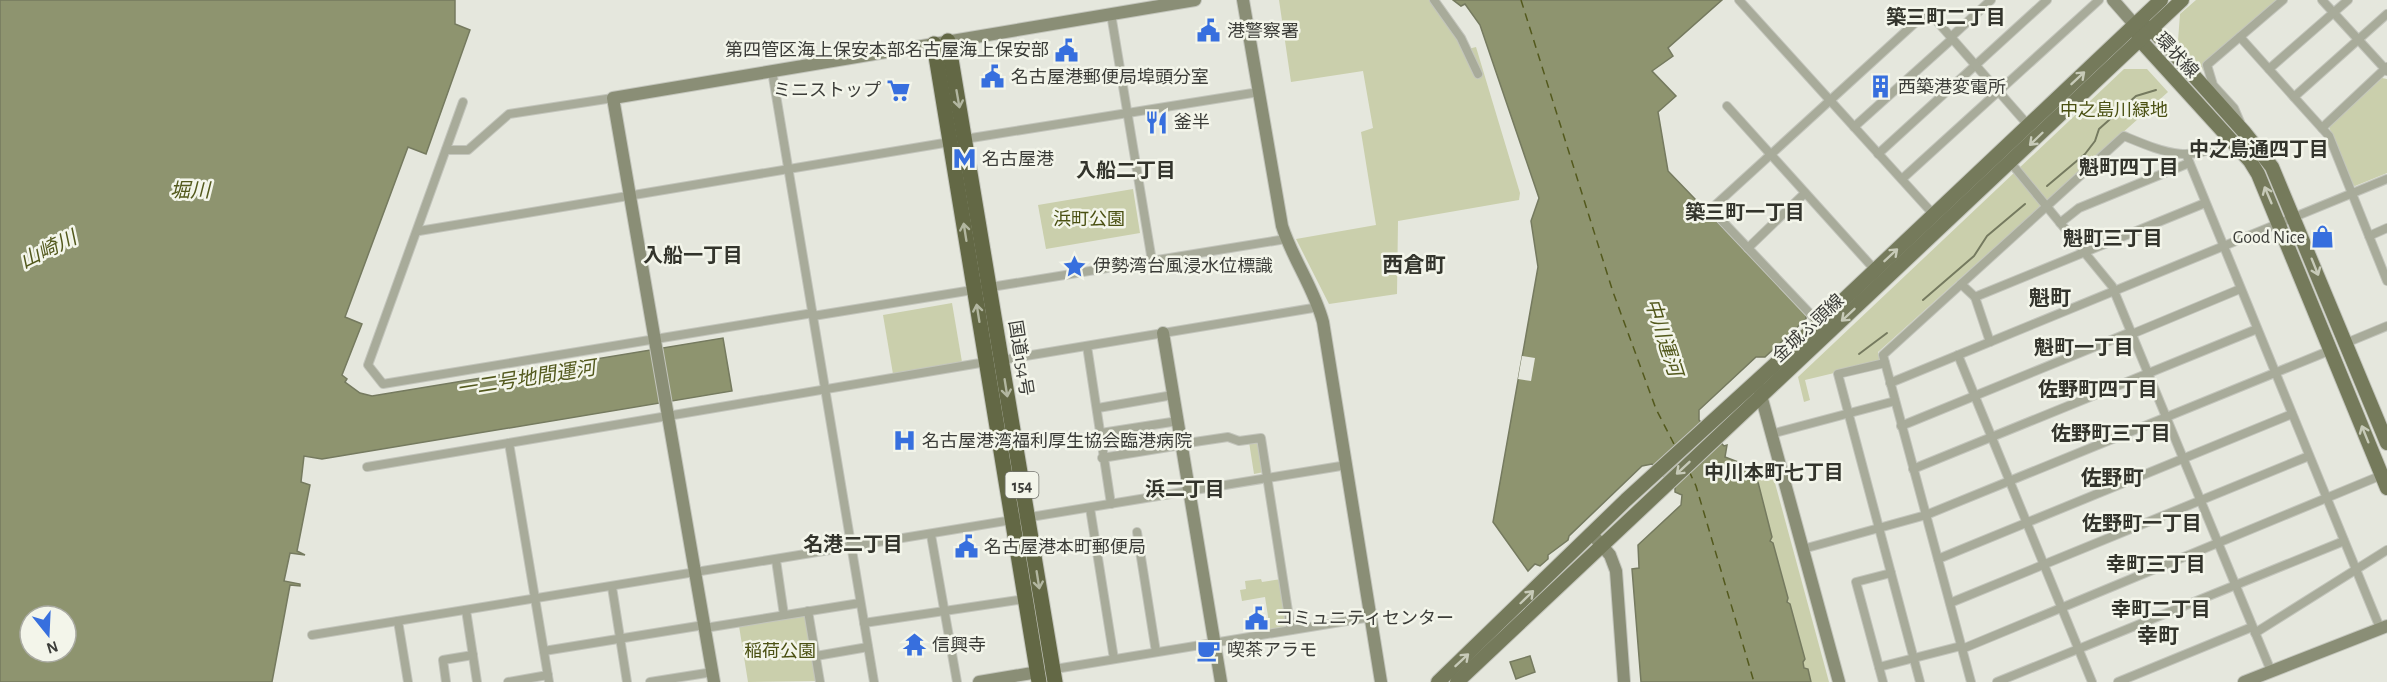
<svg xmlns="http://www.w3.org/2000/svg" width="2387" height="682" font-family="'Alegreya Sans','Noto Sans JP',sans-serif">
	<style>
		.green { fill: #cacfac }
		.water { fill: #8e946f; stroke: #757a5f; stroke-width: 1.5; fill-rule: evenodd }
		.pier { fill: #e5e7dd }
		.lines { fill: none; stroke-linecap: round; stroke-linejoin: round }
		.stream { stroke: #757a5f; stroke-width: 2 }
		.ferry { stroke: #53591d; stroke-width: 1.5; stroke-dasharray: 8 6; stroke-linecap: butt }
		.street-casing { stroke: #c3c5bc; stroke-width: 10 }
		.secondary-casing { stroke: #c3c5bc; stroke-width: 14 }
		.primary-casing { stroke: #c3c5bc; stroke-width: 16 }
		.highway-casing { stroke: #c3c5bc; stroke-width: 17 }
		.street { stroke: #a8ab9a; stroke-width: 8 }
		.secondary { stroke: #8a8e76; stroke-width: 12 }
		.primary { stroke: #757a5b; stroke-width: 14 }
		.highway { stroke: #636845; stroke-width: 15 }
		.oneway { stroke: #c7cab8 }
		.oneway2 { stroke: #b2b6a0 }
		.labels { text-anchor: middle; stroke-width: 5; stroke-linejoin: round; paint-order: stroke }
		.shield { fill: #f3f5ea; stroke: #73746e; stroke-width: 1.5 }
		.shield-label { font-size: 16px; font-weight: bold; fill: #3c3d39 }
		.poi-label { font-size: 18px; fill: #3c3d39; stroke: #f3f5ea; text-anchor: start }
		.street-label { font-size: 18px; fill: #3c3d39; stroke: #f3f5ea }
		.park-label { font-size: 18px; fill: #4a5012; stroke: #f3f5ea }
		.neighbourhood-label { font-size: 20px; font-weight: bold; fill: #33342c; stroke: #f3f5ea }
		.water-label { font-size: 20px; font-style: italic; fill: #53591d; stroke: #f3f5ea }
		.quarter-label { font-size: 21px; font-weight: bold; fill: #33342c; stroke: #f3f5ea }
	</style>
	<rect width="100%" height="100%" fill="#e5e7dd"/>
	<g class="green">
		<polygon points="1279,0 1429,0 1468,49 1476,47 1520,193 1519,200 1398,221 1397,294 1329,304 1296,239 1376,225 1361,132 1373,128 1363,71 1291,82"/>
		<polygon points="2196,0 2278,0 2204,62 2204,71 2178,41 2180,14"/>
		<polygon points="2124,69 2147,69 2168,92 1878,352 1880,362 1805,380 1810,400 1804,402 1798,377"/>
		<polygon points="2382,78 2387,79 2387,173 2355,186 2352,185 2329,127"/>
		<polygon points="1133,189 1140,233 1046,249 1038,205"/>
		<polygon points="952,303 962,362 893,374 883,315"/>
		<polygon points="1249,442 1258,442 1264,472 1254,474"/>
		<polygon points="1769,461 1829,682 1811,682 1808,669 1804,668 1790,605 1787,602 1788,598 1773,543 1770,541 1772,537 1751,467"/>
		<polygon points="1261,579 1262,582 1281,579 1288,626 1270,629 1265,597 1242,601 1240,590 1246,589 1245,581"/>
		<polygon points="806,616 816,681 748,682 739,626"/>
	</g>
	<g class="water">
		<path d="M 0,0 L 455,0 L 455,24 L 470,30 L 426,154 L 408,147 L 345,317 L 362,324 L 342,375 L 347,379 L 345,382 L 360,393 L 372,396 L 723,338 L 732,391 L 322,459 L 304,456 L 301,482 L 310,485 L 297,551 L 305,555 L 290,553 L 284,581 L 300,584 L 300,586 L 290,585 L 272,682 L 0,682 ZM 30,616 L 66,616 L 66,652 L 30,652 Z"/>
		<polygon points="1453,0 1722,0 1668,48 1673,56 1652,71 1676,96 1658,112 1668,171 1806,314 1806,319 1765,357 1756,357 1699,410 1699,420 1724,446 1727,445 1725,457 1754,468 1756,477 1754,481 1758,482 1772,537 1770,541 1773,543 1788,598 1787,602 1790,604 1805,659 1803,662 1804,668 1808,669 1811,682 1641,682 1632,569 1639,568 1638,545 1681,505 1682,495 1675,492 1675,488 1652,464 1642,466 1569,536 1568,540 1548,555 1548,559 1540,566 1535,564 1528,571 1493,522 1538,267 1531,221 1539,198 1480,25 1465,4 1461,6"/>
		<polygon points="1530,656 1535,672 1516,679 1510,662"/>
	</g>
	<polygon class="pier" points="1522,356 1535,358 1531,381 1518,379"/>
	<g class="lines">
		<g class="stream">
			<polyline points="2047,186 2085,154 2095,141 2099,129 2136,96 2156,90"/>
			<polyline points="1923,300 1974,256 1987,236 2025,204"/>
			<polyline points="1859,354 1887,333"/>
		</g>
		<g class="ferry">
			<polyline points="1521,0 1613,292 1656,409 1675,446"/>
			<polyline points="1689,471 1696,486 1754,682"/>
		</g>
		<defs>
			<g id="street">
				<polyline points="1434,0 1461,38 1478,74"/>
				<polyline points="1739,0 1934,215"/>
				<polyline points="2322,0 2387,71"/>
				<polyline points="1111,14 1152,261"/>
				<polyline points="1951,37 1991,0"/>
				<polyline points="2240,37 2329,136 2387,281"/>
				<polyline points="2269,69 2348,0"/>
				<polyline points="772,71 874,682"/>
				<polyline points="2294,97 2387,14"/>
				<polyline points="463,102 368,365 383,384 813,313"/>
				<polyline points="1727,106 1875,270"/>
				<polyline points="2240,122 2234,108 2213,85 2207,65 2283,0"/>
				<polyline points="1854,127 1952,39"/>
				<polyline points="2322,128 2387,67"/>
				<polyline points="965,139 1259,92"/>
				<polyline points="446,150 468,150 509,114 613,98"/>
				<polyline points="1878,154 2047,0"/>
				<polyline points="2186,154 2380,628"/>
				<polyline points="2011,163 2112,286 2271,671"/>
				<polyline points="1902,179 2099,0"/>
				<polyline points="2060,223 2079,208 2189,163"/>
				<polyline points="419,231 950,142"/>
				<polyline points="2369,236 2387,228"/>
				<polyline points="1748,248 1805,193"/>
				<polyline points="1961,284 1975,297"/>
				<polyline points="813,316 1286,239"/>
				<polyline points="1819,323 1711,209 1928,11 2028,125"/>
				<polyline points="2132,334 2240,289"/>
				<polyline points="1990,342 1975,297 2205,203"/>
				<polyline points="2346,343 2387,326"/>
				<polyline points="1087,346 1111,504"/>
				<polyline points="1958,355 2092,682"/>
				<polyline points="1002,360 1319,307"/>
				<polyline points="1885,363 1838,374 1920,682"/>
				<polyline points="1890,383 2387,179"/>
				<polyline points="1098,408 1173,395"/>
				<polyline points="1901,426 2131,332"/>
				<polyline points="1101,433 1178,421"/>
				<polyline points="1771,434 1895,401"/>
				<polyline points="509,443 549,682"/>
				<polyline points="1181,444 1228,437 1239,441 1261,438 1291,630"/>
				<polyline points="1102,458 1181,445"/>
				<polyline points="367,467 986,362"/>
				<polyline points="1913,469 2257,329"/>
				<polyline points="1090,508 1114,659"/>
				<polyline points="1137,532 1156,652"/>
				<polyline points="931,535 957,682"/>
				<polyline points="1803,549 1926,515 2331,350"/>
				<polyline points="1938,559 2292,414"/>
				<polyline points="776,560 784,615"/>
				<polyline points="612,587 627,682"/>
				<polyline points="1950,603 2309,456"/>
				<polyline points="466,610 477,682"/>
				<polyline points="808,611 820,682"/>
				<polyline points="398,621 408,682"/>
				<polyline points="864,623 1025,599"/>
				<polyline points="705,628 860,603"/>
				<polyline points="2255,633 2387,550"/>
				<polyline points="312,635 1347,465"/>
				<polyline points="1962,649 2382,475"/>
				<polyline points="544,651 704,625"/>
				<polyline points="816,656 868,647"/>
				<polyline points="1879,667 1961,646"/>
				<polyline points="1049,670 1371,617"/>
				<polyline points="446,682 443,660 473,655"/>
				<polyline points="508,682 548,675"/>
				<polyline points="650,682 713,672"/>
				<polyline points="1883,682 1856,582 1891,573"/>
				<path d="M 1971,682 L 1883,355 L 2124,136 C 2163,152 2193,166 2230,138"/>
				<polyline points="1997,682 2344,541"/>
				<polyline points="2118,682 2252,627"/>
			</g>
			<g id="secondary">
				<path d="M 1243,0 L 1282,226 C 1293,260 1314,288 1323,322 L 1381,682"/>
				<polyline points="2113,0 2134,24"/>
				<polyline points="1163,333 1221,682"/>
				<polyline points="1759,388 1839,682"/>
				<polyline points="1592,534 1610,555 1616,571 1624,682"/>
				<polyline points="714,682 613,98 1195,0"/>
				<polyline points="979,682 1038,672"/>
				<polyline points="2244,682 2387,626"/>
			</g>
			<g id="primary">
				<polyline points="2142,26 2151,28 2245,133 2272,167 2387,443"/>
				<polyline points="2137,32 2140,40 2250,161 2258,174 2387,488"/>
				<polyline points="1438,682 1626,500 1783,357 2161,0"/>
				<polyline points="1457,682 2182,0"/>
			</g>
			<g id="highway">
				<polyline points="948,41 1055,682"/>
				<polyline points="934,44 1039,682"/>
			</g>
		</defs>
		<use href="#street" class="street-casing"/>
		<use href="#secondary" class="secondary-casing"/>
		<use href="#primary" class="primary-casing"/>
		<use href="#highway" class="highway-casing"/>
		<use href="#street" class="street"/>
		<use href="#secondary" class="secondary"/>
		<use href="#primary" class="primary"/>
		<use href="#highway" class="highway"/>
	</g>
	<defs><path id="oneway-shaft" d="M-6 0H5M1.5-3L5.5 0L1.5 3" fill="none" stroke-width="1.6" stroke-linecap="round" stroke-linejoin="round" transform="scale(1.5)"/></defs>
	<g class="oneway">
		<use href="#oneway-shaft" transform="translate(2078 78) rotate(-43)"/>
		<use href="#oneway-shaft" transform="translate(2036 139) rotate(136)"/>
		<use href="#oneway-shaft" transform="translate(2268 195) rotate(-113)"/>
		<use href="#oneway-shaft" transform="translate(1891 255) rotate(-43)"/>
		<use href="#oneway-shaft" transform="translate(2315 267) rotate(68)"/>
		<use href="#oneway-shaft" transform="translate(1848 315) rotate(137)"/>
		<use href="#oneway-shaft" transform="translate(2365 434) rotate(-112)"/>
		<use href="#oneway-shaft" transform="translate(1683 468) rotate(137)"/>
		<use href="#oneway-shaft" transform="translate(1527 597) rotate(-44)"/>
		<use href="#oneway-shaft" transform="translate(1462 660) rotate(-43)"/>
	</g>
	<g class="oneway2">
		<use href="#oneway-shaft" transform="translate(958 99) rotate(80)"/>
		<use href="#oneway-shaft" transform="translate(965 232) rotate(-99)"/>
		<use href="#oneway-shaft" transform="translate(978 313) rotate(-99)"/>
		<use href="#oneway-shaft" transform="translate(1006 388) rotate(81)"/>
		<use href="#oneway-shaft" transform="translate(1038 580) rotate(81)"/>
	</g>
	<defs>
		<symbol id="civic-bare" viewBox="-9 -9 18 18"><path d="M-.6-6.5H3V-4.5H.6V-3L4-1V1h2V6H-6V1h2V-1L-.6-3ZM-1.2 2.5V6h2.4V2.5Z" fill="#376fde" stroke="#f3f5ea" stroke-width="2.5" paint-order="stroke"/></symbol>
		<symbol id="building-bare" viewBox="-9 -9 18 18"><path d="M-4-6H4V6H1V3H-1V6H-4ZM-2.5-4.3h1.7v1.8h-1.7ZM.8-4.3h1.7v1.8H.8ZM-2.5-1h1.7V.8h-1.7ZM.8-1h1.7V.8H.8Z" fill="#376fde" stroke="#f3f5ea" stroke-width="2.5" paint-order="stroke"/></symbol>
		<symbol id="supermarket-bare" viewBox="-9 -9 18 18"><path d="M-6-5.5h2.5l.6 2H6L4.5 2H-2.5L-4.4-4H-6ZM-1.5 3.2a1.3 1.3 0 1 0 .1 0ZM3 3.2a1.3 1.3 0 1 0 .1 0Z" fill="#376fde" stroke="#f3f5ea" stroke-width="2.5" paint-order="stroke"/></symbol>
		<symbol id="restaurant-bare" viewBox="-9 -9 18 18"><path d="M-5-6h1v4h1v-4h1v4h1v-4h1v5L-1.5 .5V6h-2V.5L-5-1ZM5-6V6H3V1.5H1.5Q1.5-4 5-6Z" fill="#376fde" stroke="#f3f5ea" stroke-width="2.5" paint-order="stroke"/></symbol>
		<symbol id="metro-bare" viewBox="-9 -9 18 18"><path d="M-5.5 5V-5H-3L0 0L3-5H5.5V5H3V-.5L0 4L-3-.5V5Z" fill="#376fde" stroke="#f3f5ea" stroke-width="2.5" paint-order="stroke"/></symbol>
		<symbol id="shop-bare" viewBox="-9 -9 18 18"><path d="M-5-2.5h2.3a2.7 3.5 0 0 1 5.4 0H5L5.5 6h-11ZM-1.5-2.5h3a1.5 2.3 0 0 0-3 0Z" fill="#376fde" stroke="#f3f5ea" stroke-width="2.5" paint-order="stroke"/></symbol>
		<symbol id="sight-bare" viewBox="-9 -9 18 18"><path d="M0-6L1.8-2.2L6-1.7L2.9 1.2L3.7 5.4L0 3.3L-3.7 5.4L-2.9 1.2L-6-1.7L-1.8-2.2Z" fill="#376fde" stroke="#f3f5ea" stroke-width="2.5" paint-order="stroke"/></symbol>
		<symbol id="hospital-bare" viewBox="-9 -9 18 18"><path d="M-5-5h3v3.5h4V-5h3V5h-3V1.5h-4V5h-3Z" fill="#376fde" stroke="#f3f5ea" stroke-width="2.5" paint-order="stroke"/></symbol>
		<symbol id="temple-bare" viewBox="-9 -9 18 18"><path d="M0-6L5-2H3V0L6.5 2.5H4V6H1.5V3h-3V6H-4V2.5H-6.5L-3 0V-2H-5Z" fill="#376fde" stroke="#f3f5ea" stroke-width="2.5" paint-order="stroke"/></symbol>
		<symbol id="cafe-bare" viewBox="-9 -9 18 18"><path d="M-5.5-4.5H6V0H3Q3 3.5 0 3.5H-2.5Q-5.5 3.5-5.5 0ZM3-3.2v2h1.7v-2ZM-6 4.5H4V6H-6Z" fill="#376fde" stroke="#f3f5ea" stroke-width="2.5" paint-order="stroke"/></symbol>
	</defs>
	<g fill-rule="evenodd">
		<use href="#civic-bare" x="1192" y="14" width="33" height="33"/>
		<use href="#civic-bare" x="1050" y="34" width="33" height="33"/>
		<use href="#civic-bare" x="976" y="60" width="33" height="33"/>
		<use href="#building-bare" x="1864" y="70" width="33" height="33"/>
		<use href="#supermarket-bare" x="882" y="74" width="33" height="33"/>
		<use href="#restaurant-bare" x="1140" y="106" width="33" height="33"/>
		<use href="#metro-bare" x="948" y="142" width="33" height="33"/>
		<use href="#shop-bare" x="2306" y="220" width="33" height="33"/>
		<use href="#sight-bare" x="1058" y="250" width="33" height="33"/>
		<use href="#hospital-bare" x="888" y="424" width="33" height="33"/>
		<use href="#civic-bare" x="950" y="530" width="33" height="33"/>
		<use href="#civic-bare" x="1240" y="602" width="33" height="33"/>
		<use href="#temple-bare" x="898" y="628" width="33" height="33"/>
		<use href="#cafe-bare" x="1192" y="634" width="33" height="33"/>
	</g>
	<g class="labels">
		<rect class="shield" x="1005.5" y="472" width="33" height="26" rx="4.5"/>
		<g class="shield-label">
			<text x="1022" y="491">154</text>
		</g>
		<g class="poi-label">
			<text x="1227" y="37">港警察署</text>
			<text x="1049" y="56" text-anchor="end">第四管区海上保安本部名古屋海上保安部</text>
			<text x="1011" y="83">名古屋港郵便局埠頭分室</text>
			<text x="1898" y="93">西築港変電所</text>
			<text x="881" y="96" text-anchor="end">ミニストップ</text>
			<text x="1174" y="128">釜半</text>
			<text x="982" y="165">名古屋港</text>
			<text x="2305" y="243" text-anchor="end">Good Nice</text>
			<text x="1093" y="272">伊勢湾台風浸水位標識</text>
			<text x="922" y="447">名古屋港湾福利厚生協会臨港病院</text>
			<text x="984" y="553">名古屋港本町郵便局</text>
			<text x="1275" y="624">コミュニティセンター</text>
			<text x="932" y="651">信興寺</text>
			<text x="1227" y="656">喫茶アラモ</text>
		</g>
		<g class="street-label">
			<text transform="translate(2177 55) rotate(47)" y="6">環状線</text>
			<text transform="translate(1808 328) rotate(-43)" y="6">金城ふ頭線</text>
			<text transform="translate(1021 358) rotate(81)" y="6">国道154号</text>
		</g>
		<g class="park-label">
			<text x="2114" y="116">中之島川緑地</text>
			<text x="1089" y="225">浜町公園</text>
			<text x="780" y="657">稲荷公園</text>
		</g>
		<g class="neighbourhood-label">
			<text x="1946" y="24">築三町二丁目</text>
			<text x="2259" y="156">中之島通四丁目</text>
			<text x="2129" y="174">魁町四丁目</text>
			<text x="1126" y="177">入船二丁目</text>
			<text x="1745" y="219">築三町一丁目</text>
			<text x="2113" y="245">魁町三丁目</text>
			<text x="693" y="262">入船一丁目</text>
			<text x="2084" y="354">魁町一丁目</text>
			<text x="2098" y="396">佐野町四丁目</text>
			<text x="2111" y="440">佐野町三丁目</text>
			<text x="1774" y="479">中川本町七丁目</text>
			<text x="1185" y="496">浜二丁目</text>
			<text x="2142" y="530">佐野町一丁目</text>
			<text x="853" y="551">名港二丁目</text>
			<text x="2156" y="571">幸町三丁目</text>
			<text x="2161" y="616">幸町二丁目</text>
		</g>
		<g class="water-label">
			<text x="190" y="197">堀川</text>
			<text transform="translate(48 249) rotate(-26)" y="7">山崎川</text>
			<text transform="translate(1664 337) rotate(72)" y="7">中川運河</text>
			<text transform="translate(526 378) rotate(-9)" y="7">一二号地間運河</text>
		</g>
		<g class="quarter-label">
			<text x="1414" y="272">西倉町</text>
			<text x="2050" y="305">魁町</text>
			<text x="2112" y="485">佐野町</text>
			<text x="2158" y="643">幸町</text>
		</g>
	</g>
	<g transform="translate(48 634) rotate(162)"><circle r="28" fill="#f3f5ea" stroke="#aaaba3" stroke-width="1.5"/>
	<path d="M0-4.5L10 22L0 15L-10 22Z" fill="#376fde"/>
	<text y="-9" font-size="16" font-weight="bold" text-anchor="middle" fill="#3c3d39">N</text>
	</g>
</svg>
